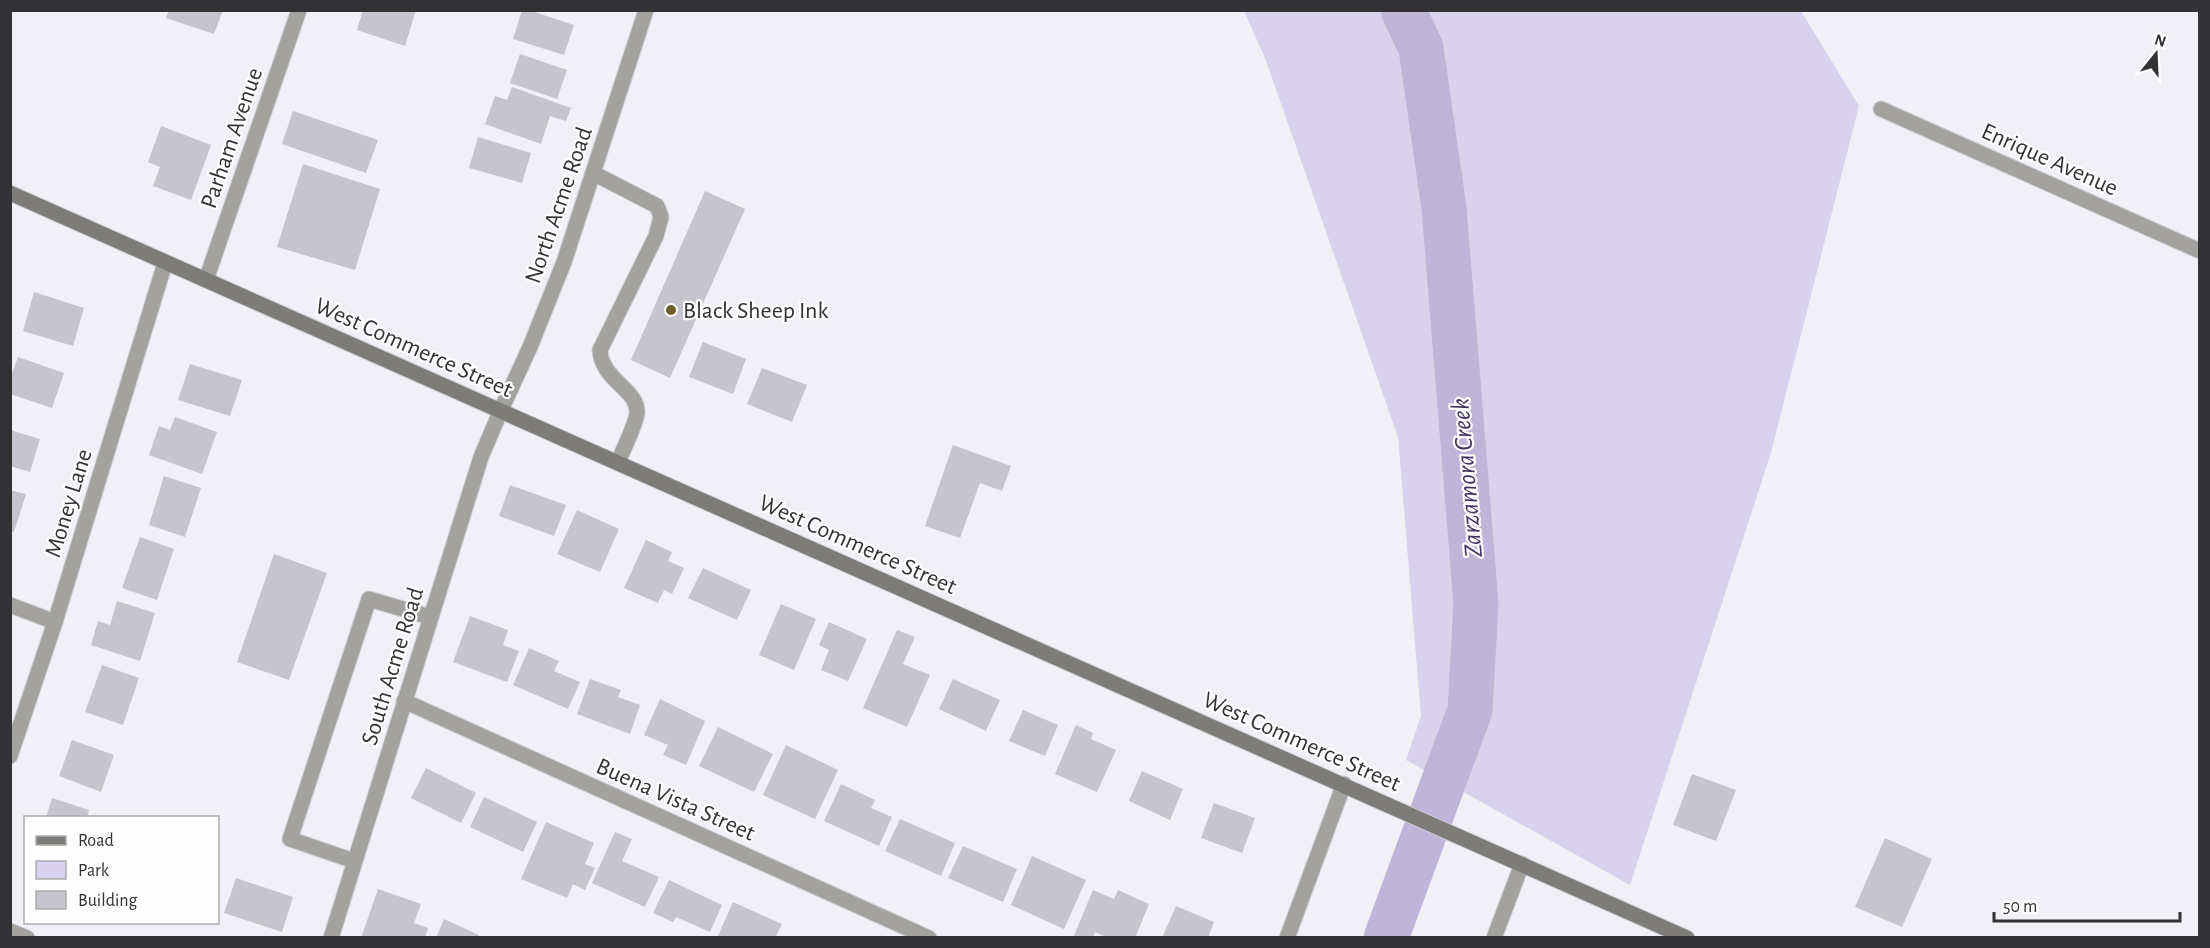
<svg xmlns="http://www.w3.org/2000/svg" width="2210" height="948" font-family="'Alegreya Sans',sans-serif">
	<style>
		.green { fill: #d9d2ec }
		.lines { fill: none; stroke-linecap: round; stroke-linejoin: round }
		.river { stroke: #beb5d8; stroke-width: 45 }
		.building { fill: #c6c4cc }
		.service-casing { stroke: #cfced4; stroke-width: 17 }
		.minor-casing { stroke: #cfced4; stroke-width: 17 }
		.tertiary-casing { stroke: #cfced4; stroke-width: 17 }
		.secondary-casing { stroke: #cfced4; stroke-width: 17 }
		.service { stroke: #a3a29f; stroke-width: 15 }
		.minor { stroke: #a3a29f; stroke-width: 15 }
		.tertiary { stroke: #a3a29f; stroke-width: 15 }
		.secondary { stroke: #7d7c78; stroke-width: 15 }
		.poi-dot { fill: #6c5e2b; stroke: #fefefe; stroke-width: 2 }
		.labels { text-anchor: middle; stroke-width: 4.5; stroke-linejoin: round; paint-order: stroke }
		.street-label { font-size: 24px; fill: #323134; stroke: #fefefe }
		.poi-label { font-size: 24px; fill: #323134; stroke: #fefefe; text-anchor: start }
		.water-label { font-size: 26px; font-style: italic; fill: #423361; stroke: #fefefe }
	</style>
	<rect width="100%" height="100%" fill="#f2f0f7"/>
	<polygon class="green" points="1244,11 1801,11 1859,106 1771,453 1630,885 1406,760 1421,716 1398,437 1265,58"/>
	<g class="lines">
		<polyline class="river" points="1386,938 1470,710 1476,604 1444,208 1421,48 1403,10"/>
	</g>
	<g class="building">
		<polygon points="169,10 223,10 214,34 166,18"/>
		<polygon points="363,10 416,10 405,46 357,30"/>
		<polygon points="522,10 528,10 574,25 564,55 513,39"/>
		<polygon points="520,54 567,70 557,99 510,83"/>
		<polygon points="512,87 571,108 566,121 550,116 541,144 485,124 495,96 507,100"/>
		<polygon points="293,111 378,140 366,173 282,144"/>
		<polygon points="161,126 211,145 191,200 153,186 160,167 148,162"/>
		<polygon points="478,137 531,153 522,183 469,168"/>
		<polygon points="303,164 380,189 355,270 277,247"/>
		<polygon points="705,191 745,209 670,378 631,360"/>
		<polygon points="34,292 84,308 73,346 23,331"/>
		<polygon points="703,342 746,359 733,394 689,377"/>
		<polygon points="18,357 64,373 52,408 10,394 10,378"/>
		<polygon points="190,364 242,380 230,416 178,400"/>
		<polygon points="762,368 807,385 792,422 747,404"/>
		<polygon points="175,417 217,432 202,474 149,455 159,426 170,430"/>
		<polygon points="10,430 40,439 30,472 10,466"/>
		<polygon points="953,445 1011,466 1002,491 980,483 960,538 925,526"/>
		<polygon points="164,476 201,488 185,537 149,525"/>
		<polygon points="510,485 566,505 554,536 499,516"/>
		<polygon points="10,490 26,494 14,532 10,531"/>
		<polygon points="577,510 619,529 600,572 557,554"/>
		<polygon points="140,537 174,549 157,600 122,588"/>
		<polygon points="646,540 672,552 668,561 684,568 672,594 664,590 658,603 624,588"/>
		<polygon points="274,554 327,573 289,680 237,662"/>
		<polygon points="703,568 751,590 737,620 688,598"/>
		<polygon points="117,601 155,613 140,661 91,645 98,621 110,625"/>
		<polygon points="781,604 816,619 794,670 759,655"/>
		<polygon points="470,616 508,630 503,645 519,651 507,682 453,662"/>
		<polygon points="829,622 867,639 848,681 821,670 829,650 819,645"/>
		<polygon points="897,630 915,637 903,664 930,675 907,727 863,708"/>
		<polygon points="529,648 559,661 554,671 580,682 568,709 513,685"/>
		<polygon points="102,665 139,678 123,725 85,712"/>
		<polygon points="590,679 621,690 618,697 640,705 630,734 577,714"/>
		<polygon points="953,679 1000,700 986,731 939,709"/>
		<polygon points="660,699 705,721 686,765 663,755 668,745 644,735"/>
		<polygon points="1023,710 1058,725 1045,756 1009,741"/>
		<polygon points="1076,725 1093,733 1091,739 1116,750 1097,792 1055,774"/>
		<polygon points="718,727 773,754 754,792 699,766"/>
		<polygon points="72,740 114,755 101,792 59,776"/>
		<polygon points="786,745 838,770 815,819 763,795"/>
		<polygon points="426,768 476,793 461,823 411,798"/>
		<polygon points="1142,771 1183,789 1170,820 1129,801"/>
		<polygon points="1692,774 1736,790 1716,841 1673,825"/>
		<polygon points="841,784 875,800 871,808 892,817 879,846 824,821"/>
		<polygon points="484,797 537,822 523,852 470,827"/>
		<polygon points="52,798 89,810 87,818 46,818"/>
		<polygon points="1214,803 1255,818 1242,853 1201,838"/>
		<polygon points="900,819 955,843 941,876 885,851"/>
		<polygon points="546,822 594,843 585,864 595,868 585,890 573,884 567,898 521,879"/>
		<polygon points="615,832 632,839 622,861 659,877 645,907 592,883"/>
		<polygon points="1885,838 1932,859 1902,927 1855,907"/>
		<polygon points="963,846 1017,869 1003,902 948,878"/>
		<polygon points="1032,856 1086,880 1064,929 1011,905"/>
		<polygon points="236,878 293,897 282,932 224,913"/>
		<polygon points="669,880 722,905 710,932 676,917 673,922 653,913"/>
		<polygon points="378,889 421,904 414,923 428,928 425,938 361,938"/>
		<polygon points="1093,890 1114,899 1118,890 1149,904 1135,938 1108,938 1095,932 1093,938 1073,938"/>
		<polygon points="733,902 782,924 775,938 717,938"/>
		<polygon points="1176,906 1214,922 1208,938 1162,938"/>
		<polygon points="444,919 479,935 478,938 436,938"/>
	</g>
	<g class="lines">
		<defs>
			<g id="service">
				<path d="M 593,173 L 657,206 L 661,217 L 656,236 L 600,350 C 601,380 639,390 637,413 C 636,424 623,450 618,462"/>
				<polyline points="354,861 290,839 369,599 430,617"/>
			</g>
			<g id="minor">
				<polyline points="1881,109 2200,251"/>
				<polyline points="206,280 299,10"/>
				<polyline points="501,410 530,347 564,262 646,10"/>
				<polyline points="10,605 55,622"/>
				<polyline points="404,701 929,938"/>
				<polyline points="10,756 55,622 165,263"/>
				<polyline points="10,931 27,938"/>
				<polyline points="1287,938 1344,784"/>
				<polyline points="1494,938 1522,864"/>
			</g>
			<polyline id="tertiary" points="331,938 481,457 501,410"/>
			<polyline id="secondary" points="10,193 1687,938"/>
		</defs>
		<use href="#service" class="service-casing"/>
		<use href="#minor" class="minor-casing"/>
		<use href="#tertiary" class="tertiary-casing"/>
		<use href="#secondary" class="secondary-casing"/>
		<use href="#service" class="service"/>
		<use href="#minor" class="minor"/>
		<use href="#tertiary" class="tertiary"/>
		<use href="#secondary" class="secondary"/>
	</g>
	<circle class="poi-dot" cx="671" cy="310" r="6"/>
	<g class="labels">
		<g class="street-label">
			<text transform="translate(231 138) rotate(-71)" y="8">Parham Avenue</text>
			<text transform="translate(2050 159) rotate(24)" y="8">Enrique Avenue</text>
			<text transform="translate(558 205) rotate(-71)" y="8">North Acme Road</text>
			<text transform="translate(414 347) rotate(24)" y="8">West Commerce Street</text>
			<text transform="translate(68 503) rotate(-73)" y="8">Money Lane</text>
			<text transform="translate(858 544) rotate(24)" y="8">West Commerce Street</text>
			<text transform="translate(392 666) rotate(-73)" y="8">South Acme Road</text>
			<text transform="translate(1302 741) rotate(24)" y="8">West Commerce Street</text>
			<text transform="translate(676 799) rotate(24)" y="8">Buena Vista Street</text>
		</g>
		<g class="poi-label">
			<text x="683" y="318">Black Sheep Ink</text>
		</g>
		<g class="water-label">
			<text transform="translate(1466 478) rotate(-95)" y="9">Zarzamora Creek</text>
		</g>
	</g>
	<rect width="2210" height="948" fill="none" stroke="#323134" stroke-width="24"/>
	<rect x="24" y="816" width="195" height="108" fill="#fefefe" stroke="#acacad" stroke-width="1.5"/>
	<rect x="36" y="836" width="30" height="9" fill="#7d7c78" stroke="#acacad" stroke-width="1.5"/>
	<text x="78" y="846" font-size="18" fill="#323134">Road</text>
	<rect x="36" y="861" width="30" height="18" fill="#d9d2ec" stroke="#acacad" stroke-width="1.5"/>
	<text x="78" y="876" font-size="18" fill="#323134">Park</text>
	<rect x="36" y="891" width="30" height="18" fill="#c6c4cc" stroke="#acacad" stroke-width="1.5"/>
	<text x="78" y="906" font-size="18" fill="#323134">Building</text>
	<g transform="translate(2156 54) rotate(18)" stroke="#fefefe" stroke-width="4.5" paint-order="stroke">
	<path d="M0-4.5L10 22L0 15L-10 22Z" fill="#323134"/>
	<text y="-9" font-size="16" font-weight="bold" text-anchor="middle" fill="#323134">N</text>
	</g>
	<path d="M1994 912v9h186v-9" fill="none" stroke="#323134" stroke-width="3"/>
	<text x="2003" y="912" font-size="18" fill="#323134" stroke="#fefefe" stroke-width="4.5" paint-order="stroke">50 m</text>
</svg>
